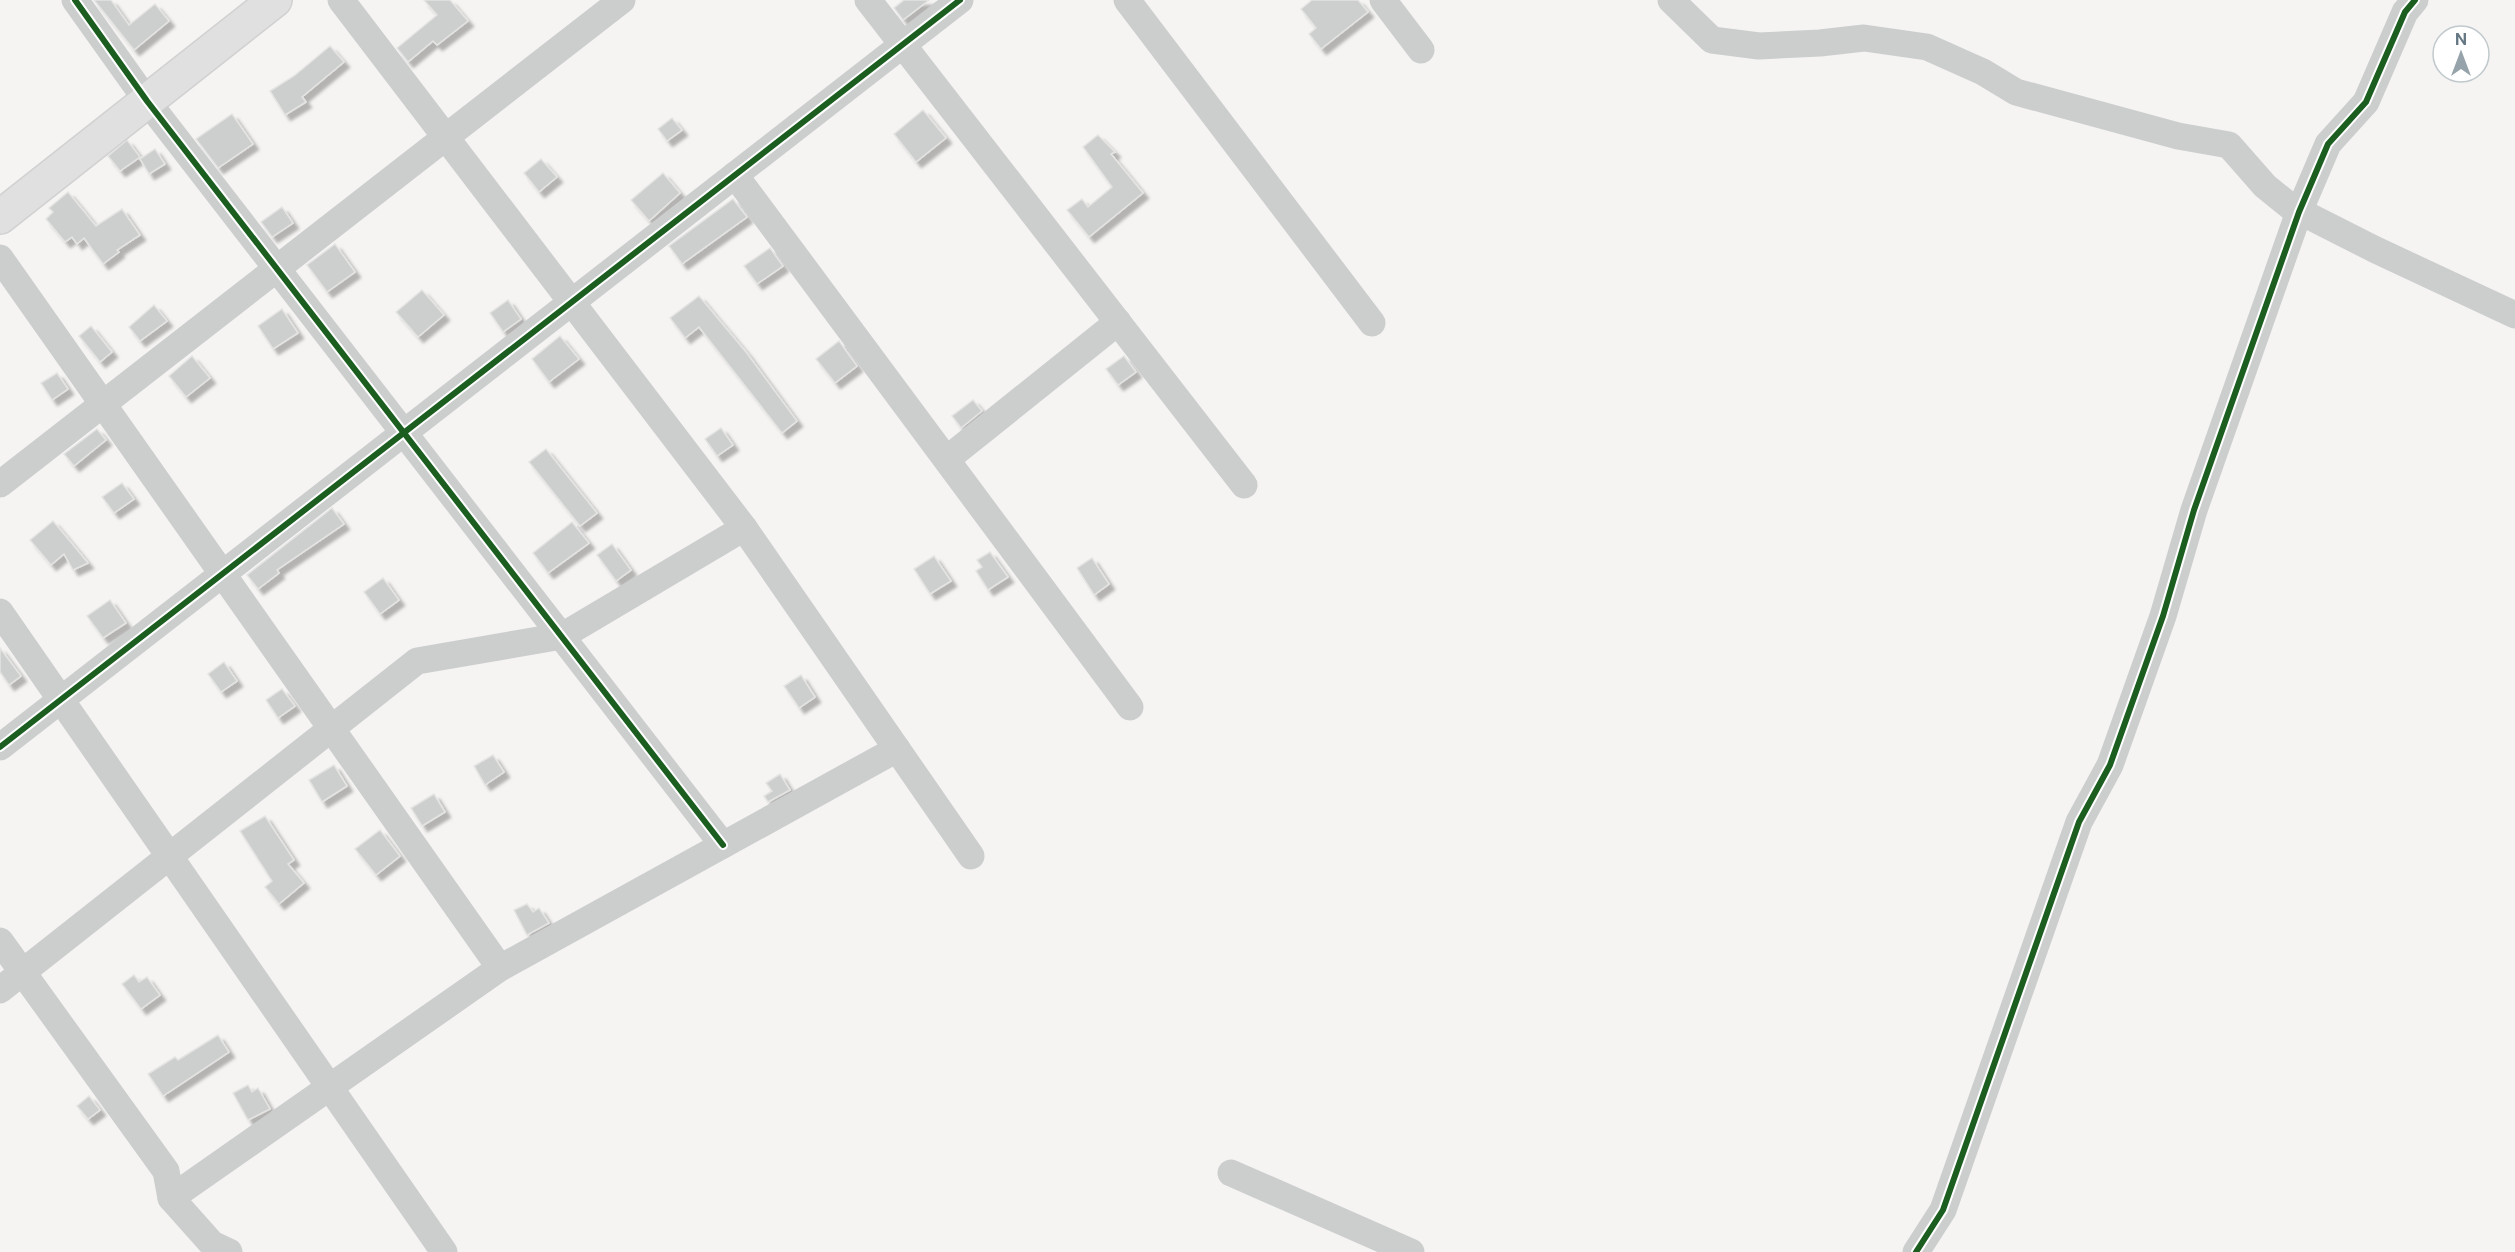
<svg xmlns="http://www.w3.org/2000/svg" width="2515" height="1252" font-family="'Public Sans',sans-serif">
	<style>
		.building { fill: #cdcece; stroke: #e4e4e2; stroke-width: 1.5; filter: url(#shadow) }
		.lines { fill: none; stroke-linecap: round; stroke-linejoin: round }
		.major-casing { stroke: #d1d1d1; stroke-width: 36 }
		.minor { stroke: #cccece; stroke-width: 27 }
		.major { stroke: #e0e0e1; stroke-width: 33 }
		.cycleway-casing { stroke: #fff; stroke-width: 10 }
		.cycleway { stroke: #1b5e20; stroke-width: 6 }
	</style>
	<defs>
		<filter id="shadow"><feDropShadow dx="5.5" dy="5.5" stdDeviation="1.5" flood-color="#0004"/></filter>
	</defs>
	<rect width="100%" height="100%" fill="#f5f4f3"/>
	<g class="building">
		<polygon points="94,0 111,0 129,25 155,4 169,21 134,50"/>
		<polygon points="424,0 450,0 468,21 437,45 433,41 408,62 397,48 437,15"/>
		<polygon points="904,0 929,0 903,20 894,8"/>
		<polygon points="1312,0 1358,0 1368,12 1321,49 1309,34 1316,28 1301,9"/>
		<polygon points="330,46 344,62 302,97 306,102 285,115 270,91 294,76"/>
		<polygon points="923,110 946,138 916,162 894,134"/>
		<polygon points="232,114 253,144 218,168 196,139"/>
		<polygon points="672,118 682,130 667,141 658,129"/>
		<polygon points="1098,135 1115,152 1111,154 1143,193 1089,237 1067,210 1082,199 1088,207 1112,187 1083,147"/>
		<polygon points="127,140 140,157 120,171 108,156"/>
		<polygon points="155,149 165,164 149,174 140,159"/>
		<polygon points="541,159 557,177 539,192 524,173"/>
		<polygon points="663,173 680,193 649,221 631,200"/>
		<polygon points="68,192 96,226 122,209 140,235 117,250 119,252 103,264 84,238 77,244 72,237 65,242 46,219 53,212 49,208"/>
		<polygon points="733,199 747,217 682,264 669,246"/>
		<polygon points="282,207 293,223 272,237 261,222"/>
		<polygon points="335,244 355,272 327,292 307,265"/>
		<polygon points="770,248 783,266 757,284 744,266"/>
		<polygon points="422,290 444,315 418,337 396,312"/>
		<polygon points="699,296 746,352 797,421 782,433 699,327 685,338 670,318"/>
		<polygon points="508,300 521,319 503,332 490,313"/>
		<polygon points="154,305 167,321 140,341 129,327"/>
		<polygon points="282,309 298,333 273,349 258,326"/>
		<polygon points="91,326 112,352 100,362 79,336"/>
		<polygon points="560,336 579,359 549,382 532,359"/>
		<polygon points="839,341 857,366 835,383 816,359"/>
		<polygon points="192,356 210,378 186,397 169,376"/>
		<polygon points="1124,356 1136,372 1118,385 1106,369"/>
		<polygon points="57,373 68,389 52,400 41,383"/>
		<polygon points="973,400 982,411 961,428 952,416"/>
		<polygon points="721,428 733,445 717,456 705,439"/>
		<polygon points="97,429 106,440 74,466 64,454"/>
		<polygon points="546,449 597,513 580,526 529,462"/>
		<polygon points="122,483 134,499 114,513 102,497"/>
		<polygon points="332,508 344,524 277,570 279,573 258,589 247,575"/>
		<polygon points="53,521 74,546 88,563 73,570 64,554 51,565 30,540"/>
		<polygon points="572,522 589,543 548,573 533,553"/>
		<polygon points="612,544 631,570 616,581 597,555"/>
		<polygon points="990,552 1008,577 988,590 976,571 982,567 977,560"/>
		<polygon points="934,556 951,581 930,594 914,569"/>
		<polygon points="1092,558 1109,584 1094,595 1077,568"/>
		<polygon points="383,578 399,600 380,614 364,592"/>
		<polygon points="110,600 126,623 103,638 87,616"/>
		<polygon points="0,648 21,676 9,685 0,672"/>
		<polygon points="224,662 237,681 221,692 208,674"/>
		<polygon points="801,675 815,697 799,708 784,686"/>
		<polygon points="282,689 295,706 278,718 266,700"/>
		<polygon points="493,755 504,772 485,785 474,766"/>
		<polygon points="334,765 347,786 322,802 309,780"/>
		<polygon points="780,774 790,790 768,802 764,796 772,791 766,783"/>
		<polygon points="434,794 445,812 422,826 411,808"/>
		<polygon points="265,816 294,860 288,864 304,883 279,904 265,887 272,881 240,831"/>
		<polygon points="380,830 400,856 376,875 355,849"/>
		<polygon points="527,904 533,912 539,908 549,923 527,935 514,910"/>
		<polygon points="134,975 139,982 147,977 160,995 141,1009 122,984"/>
		<polygon points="218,1035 229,1052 163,1096 148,1074 175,1057 178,1060"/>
		<polygon points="248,1085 252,1092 258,1088 270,1109 248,1120 233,1093"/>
		<polygon points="89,1096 100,1110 88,1119 77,1106"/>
	</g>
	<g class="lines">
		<defs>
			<polyline id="major" points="0,217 275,0"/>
		</defs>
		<use href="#major" class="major-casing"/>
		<g class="minor">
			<polyline points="75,0 147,101 723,845"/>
			<polyline points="341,0 744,528 971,856"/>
			<polyline points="868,0 1244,485"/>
			<polyline points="1127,0 1372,323"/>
			<polyline points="1383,0 1421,50"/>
			<polyline points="1671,0 1712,40 1759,46 1820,43 1864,38 1927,47 1983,72 2016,92 2178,136 2229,145 2265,186 2291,207 2376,250 2515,315"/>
			<polyline points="735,175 1130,707"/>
			<polyline points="0,258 500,968"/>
			<polyline points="947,459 1118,322"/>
			<polyline points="0,484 622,0"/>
			<polyline points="0,612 444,1252"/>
			<polyline points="0,747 960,0"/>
			<polyline points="0,941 166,1171 171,1198 212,1244 229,1252"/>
			<polyline points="0,990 417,661 562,636 744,528"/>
			<polyline points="1231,1173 1411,1252"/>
			<polyline points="171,1198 500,968 897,749"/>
			<polyline points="1916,1252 1943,1210 2079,822 2110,765 2163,616 2194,510 2299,212 2328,144 2366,102 2405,12 2415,0"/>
		</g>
		<use href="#major" class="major"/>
		<defs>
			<g id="cycleway">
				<polyline points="75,0 147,101 723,845"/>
				<polyline points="0,747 960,0"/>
				<polyline points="1916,1252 1943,1210 2079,822 2110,765 2163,616 2194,510 2299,212 2328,144 2366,102 2405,12 2415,0"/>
			</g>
		</defs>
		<use href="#cycleway" class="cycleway-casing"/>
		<use href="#cycleway" class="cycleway"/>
	</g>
	<g transform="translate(2461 54)"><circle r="28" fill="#ffffff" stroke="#c1c9cd" stroke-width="1.5"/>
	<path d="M0-4.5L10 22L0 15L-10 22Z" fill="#97a3aa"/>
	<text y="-9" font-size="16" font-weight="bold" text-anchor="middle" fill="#647783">N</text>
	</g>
</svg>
